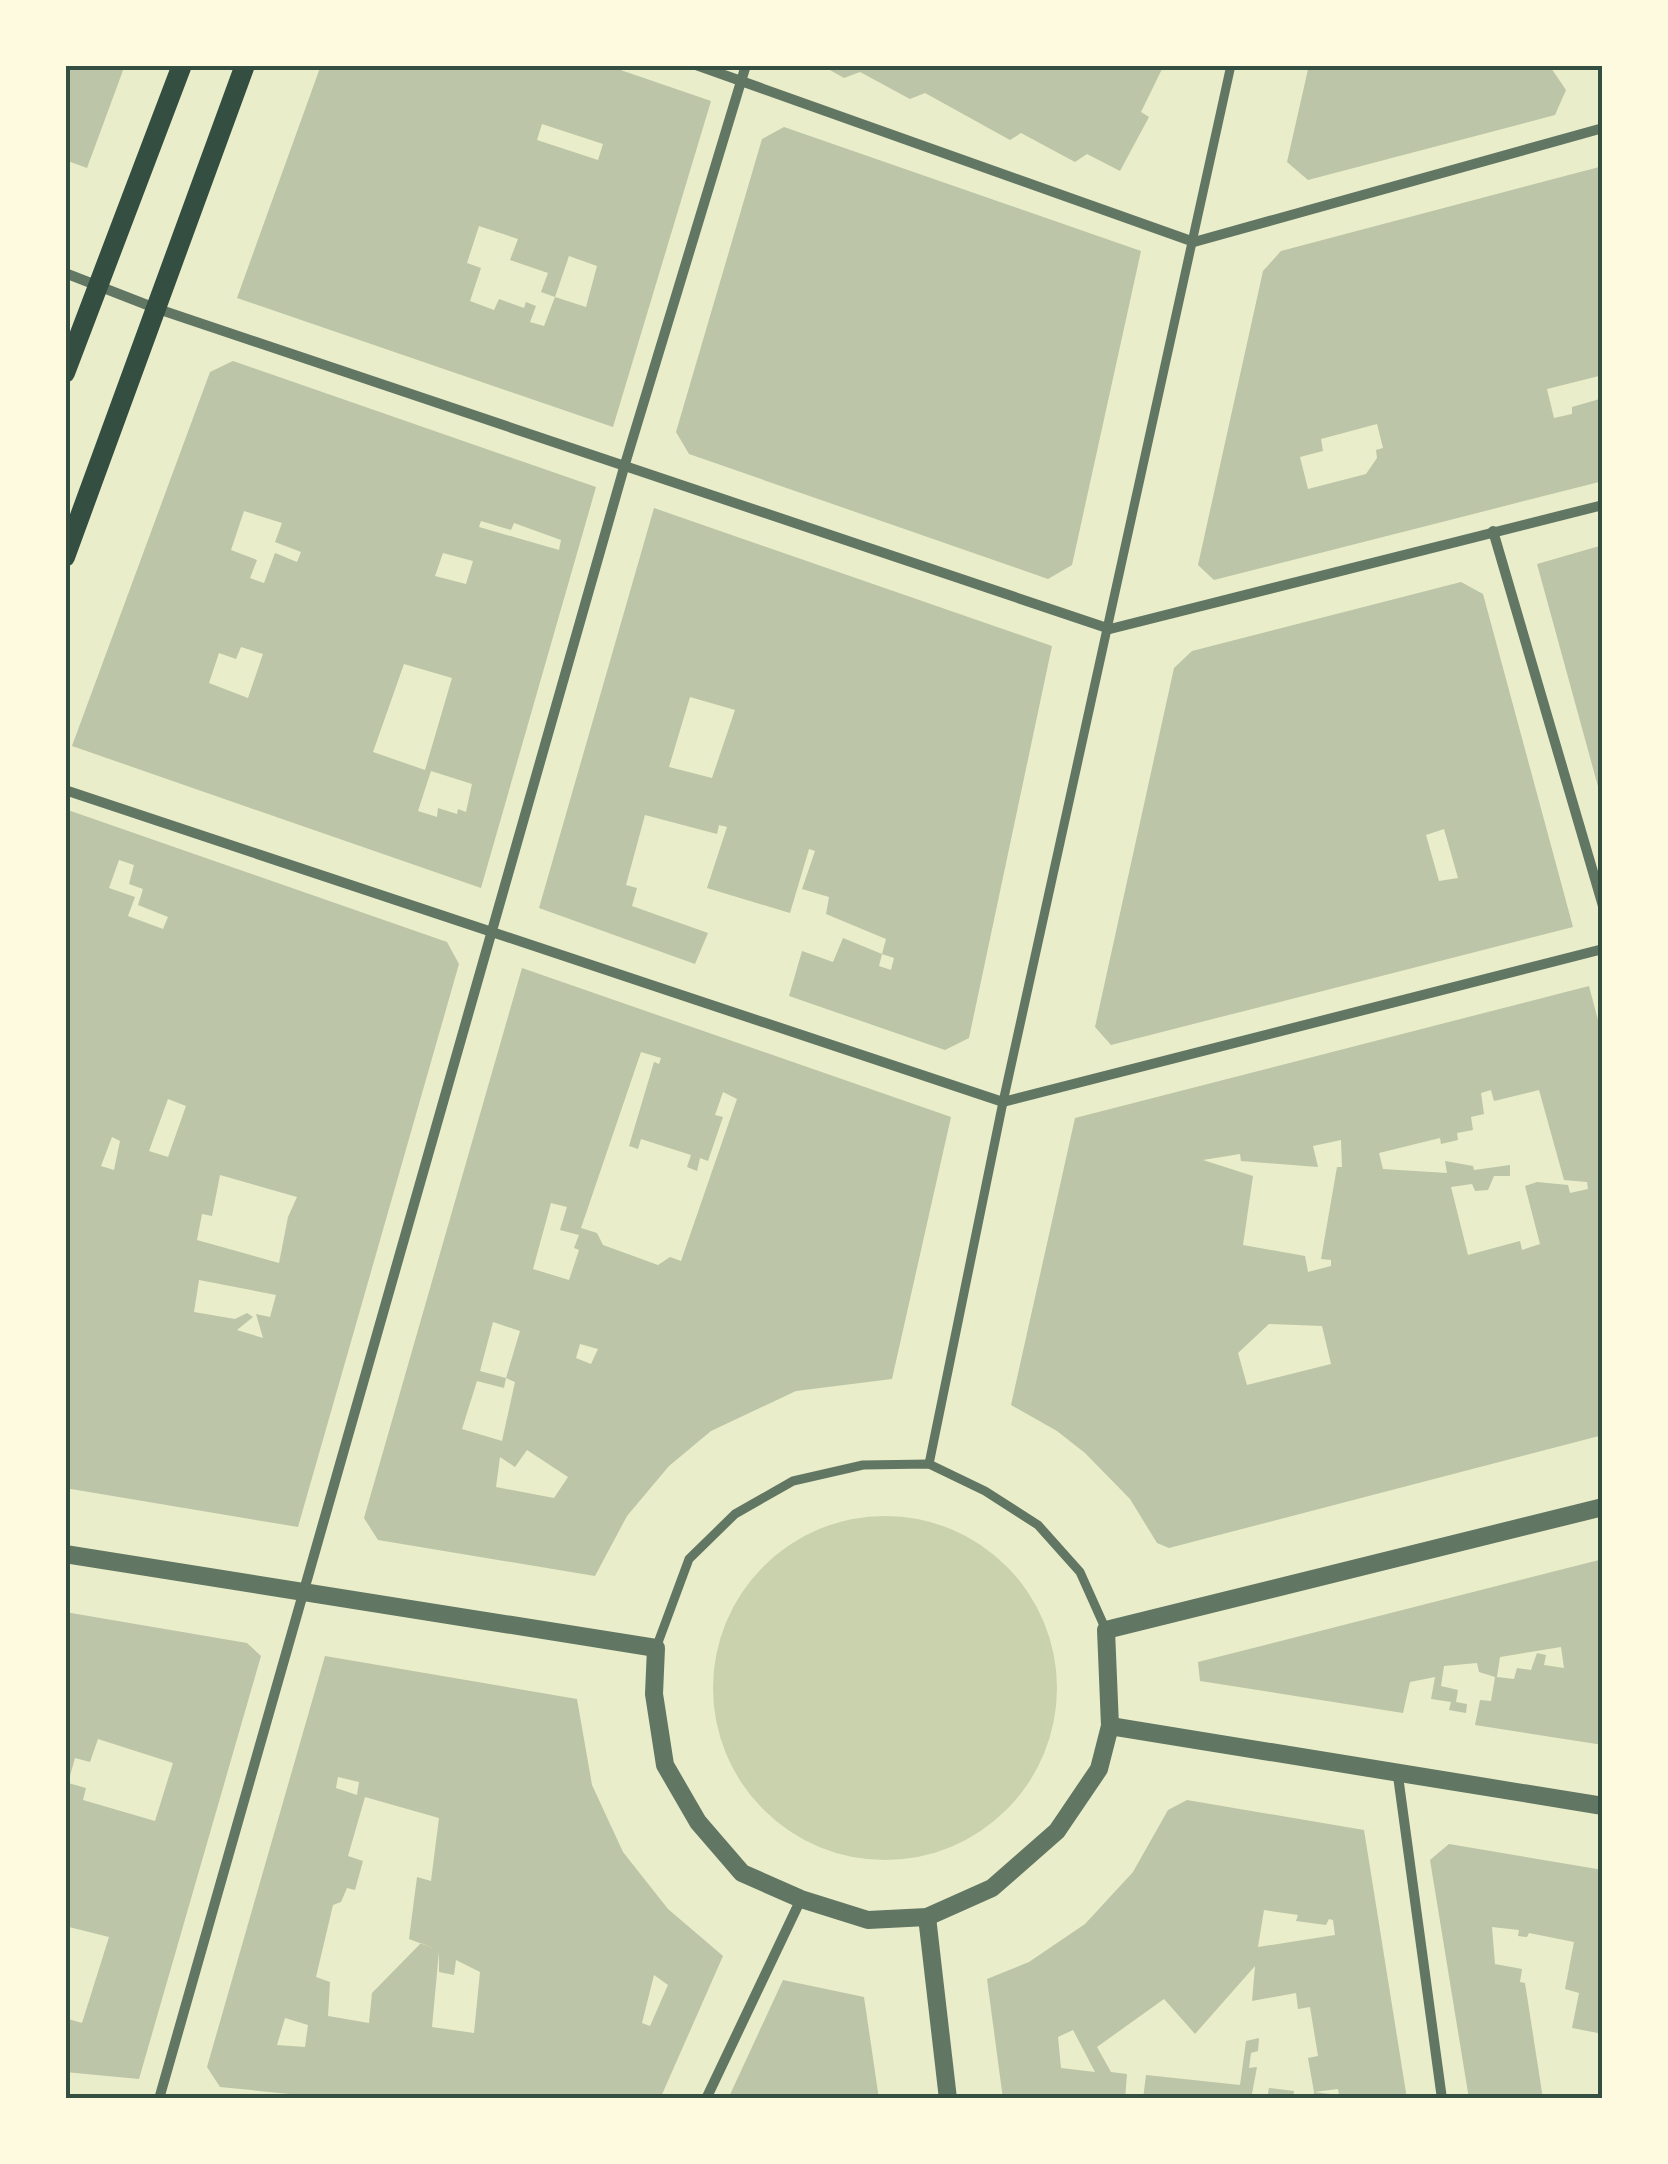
<svg xmlns="http://www.w3.org/2000/svg" width="1668" height="2164" font-family="Inter,sans-serif">
	<style>
		.green { fill: #cad2ad }
		.building { fill: #bcc5a7; fill-rule: evenodd }
		.lines { fill: none; stroke-linecap: round; stroke-linejoin: round }
		.pedestrian { stroke: #617663; stroke-width: 9 }
		.minor { stroke: #617663; stroke-width: 10 }
		.tertiary { stroke: #617663; stroke-width: 18 }
		.secondary { stroke: #344e41; stroke-width: 20 }
		.neatline { fill: none; stroke: #344e41; stroke-width: 4 }
	</style>
	<rect width="100%" height="100%" fill="#e9edc9"/>
	<circle class="green" cx="885" cy="1688" r="172"/>
	<g class="building">
		<polygon points="65,65 125,65 87,168 65,160"/>
		<path d="M 321,65 L 606,65 L 711,101 L 613,427 L 237,298 ZM 542,124 L 603,144 L 598,160 L 537,140 ZM 479,226 L 518,239 L 510,260 L 548,273 L 541,292 L 555,297 L 569,256 L 597,266 L 586,307 L 555,297 L 544,326 L 530,322 L 536,306 L 526,302 L 524,308 L 499,299 L 494,310 L 470,301 L 481,268 L 467,263 Z"/>
		<polygon points="821,65 1164,65 1141,112 1149,117 1120,171 1087,154 1075,162 1021,133 1010,140 925,93 910,99 860,72 844,78"/>
		<polygon points="1309,65 1549,65 1566,90 1555,115 1308,180 1287,162"/>
		<polygon points="784,127 1141,251 1072,565 1048,579 689,454 676,432 762,139"/>
		<path d="M 1603,166 L 1603,375 L 1547,389 L 1554,418 L 1572,414 L 1572,407 L 1603,398 L 1603,481 L 1214,580 L 1198,565 L 1263,271 L 1281,251 ZM 1377,424 L 1383,448 L 1376,450 L 1377,458 L 1366,474 L 1308,489 L 1300,457 L 1323,451 L 1321,439 Z"/>
		<path d="M 233,361 L 596,487 L 481,888 L 72,746 L 210,372 ZM 244,511 L 282,523 L 275,542 L 301,552 L 297,562 L 275,553 L 264,583 L 250,578 L 257,560 L 231,550 ZM 481,521 L 511,530 L 514,523 L 561,540 L 559,550 L 479,527 ZM 443,553 L 473,561 L 466,584 L 435,576 ZM 241,647 L 263,654 L 248,698 L 209,683 L 219,653 L 236,659 ZM 404,664 L 452,678 L 425,770 L 373,752 ZM 431,771 L 472,784 L 466,812 L 458,809 L 457,814 L 438,808 L 437,817 L 418,811 Z"/>
		<path d="M 654,508 L 1052,646 L 969,1038 L 945,1050 L 789,996 L 802,951 L 833,962 L 843,938 L 882,954 L 879,966 L 891,970 L 894,958 L 882,954 L 886,939 L 826,914 L 829,897 L 802,889 L 815,851 L 809,849 L 790,913 L 707,888 L 727,827 L 719,825 L 717,834 L 645,815 L 626,885 L 637,888 L 632,906 L 708,933 L 695,964 L 539,908 ZM 690,697 L 735,710 L 712,778 L 669,767 Z"/>
		<polygon points="1603,545 1603,801 1602,801 1537,564"/>
		<path d="M 1461,582 L 1483,594 L 1573,927 L 1111,1045 L 1095,1027 L 1174,668 L 1192,651 ZM 1444,829 L 1458,878 L 1439,881 L 1426,835 Z"/>
		<path d="M 65,809 L 447,942 L 459,964 L 298,1527 L 65,1488 ZM 119,860 L 134,865 L 129,884 L 143,889 L 138,905 L 168,917 L 163,929 L 128,916 L 135,897 L 109,888 ZM 168,1099 L 186,1106 L 168,1157 L 149,1151 ZM 112,1137 L 120,1141 L 114,1170 L 101,1166 ZM 220,1175 L 297,1197 L 288,1217 L 279,1263 L 197,1240 L 202,1214 L 212,1216 ZM 199,1280 L 276,1295 L 270,1317 L 256,1314 L 263,1338 L 237,1330 L 253,1317 L 247,1313 L 235,1319 L 194,1312 Z"/>
		<path d="M 522,968 L 951,1117 L 892,1379 L 796,1391 L 711,1431 L 669,1466 L 627,1516 L 595,1576 L 378,1540 L 364,1518 ZM 641,1052 L 661,1058 L 659,1064 L 654,1062 L 629,1146 L 638,1149 L 641,1139 L 691,1155 L 687,1167 L 697,1171 L 700,1158 L 708,1161 L 723,1117 L 715,1115 L 723,1092 L 737,1099 L 681,1261 L 670,1257 L 658,1265 L 603,1245 L 597,1233 L 581,1228 ZM 551,1203 L 567,1207 L 560,1230 L 579,1235 L 574,1248 L 579,1250 L 569,1280 L 533,1269 ZM 493,1322 L 520,1331 L 506,1378 L 480,1371 ZM 580,1344 L 598,1349 L 591,1364 L 576,1358 ZM 506,1378 L 515,1382 L 502,1441 L 462,1429 L 477,1381 L 504,1388 ZM 527,1450 L 568,1477 L 554,1498 L 496,1487 L 500,1457 L 515,1467 Z"/>
		<path d="M 1589,986 L 1603,1039 L 1603,1221 L 1599,1222 L 1603,1239 L 1603,1435 L 1169,1548 L 1157,1543 L 1130,1499 L 1085,1453 L 1057,1431 L 1011,1405 L 1075,1118 ZM 1491,1090 L 1494,1101 L 1539,1090 L 1564,1180 L 1587,1182 L 1588,1189 L 1570,1193 L 1568,1185 L 1537,1182 L 1525,1186 L 1540,1244 L 1522,1250 L 1520,1241 L 1468,1255 L 1451,1187 L 1472,1184 L 1475,1191 L 1488,1190 L 1494,1176 L 1510,1176 L 1510,1165 L 1474,1170 L 1473,1166 L 1445,1161 L 1447,1173 L 1383,1169 L 1379,1153 L 1440,1138 L 1441,1144 L 1458,1140 L 1457,1133 L 1473,1130 L 1471,1117 L 1484,1114 L 1481,1093 ZM 1341,1140 L 1342,1167 L 1337,1167 L 1321,1259 L 1331,1260 L 1331,1266 L 1308,1272 L 1305,1256 L 1243,1245 L 1253,1176 L 1203,1160 L 1240,1154 L 1241,1161 L 1318,1167 L 1313,1146 ZM 1269,1324 L 1322,1326 L 1331,1364 L 1247,1385 L 1238,1353 Z"/>
		<path d="M 1603,1559 L 1603,1745 L 1475,1725 L 1480,1700 L 1491,1701 L 1495,1677 L 1479,1672 L 1477,1663 L 1444,1666 L 1441,1686 L 1458,1690 L 1456,1702 L 1467,1704 L 1466,1713 L 1449,1710 L 1451,1702 L 1431,1699 L 1435,1677 L 1410,1682 L 1403,1713 L 1200,1681 L 1198,1662 ZM 1561,1647 L 1564,1668 L 1544,1665 L 1546,1655 L 1537,1653 L 1531,1670 L 1517,1668 L 1514,1679 L 1497,1677 L 1500,1657 Z"/>
		<path d="M 65,1612 L 247,1643 L 261,1656 L 139,2079 L 65,2072 L 65,2018 L 82,2023 L 109,1937 L 65,1926 ZM 98,1739 L 173,1763 L 155,1821 L 83,1800 L 86,1788 L 68,1783 L 75,1758 L 90,1762 Z"/>
		<path d="M 325,1656 L 577,1699 L 592,1785 L 623,1852 L 668,1909 L 723,1956 L 660,2099 L 340,2099 L 220,2087 L 207,2067 ZM 338,1777 L 359,1782 L 357,1795 L 336,1788 ZM 365,1797 L 439,1818 L 431,1881 L 417,1877 L 409,1939 L 433,1948 L 421,1943 L 372,1993 L 369,2023 L 328,2016 L 330,1982 L 316,1977 L 333,1905 L 341,1902 L 347,1888 L 355,1890 L 363,1861 L 348,1856 ZM 439,1951 L 439,1972 L 454,1975 L 456,1960 L 480,1972 L 474,2033 L 432,2027 ZM 654,1975 L 668,1985 L 650,2026 L 642,2023 ZM 285,2018 L 308,2025 L 305,2047 L 277,2045 Z"/>
		<path d="M 1187,1800 L 1364,1830 L 1407,2099 L 1313,2099 L 1314,2092 L 1339,2095 L 1338,2089 L 1314,2092 L 1308,2058 L 1318,2056 L 1310,2007 L 1298,2009 L 1296,1993 L 1252,2001 L 1255,1966 L 1195,2034 L 1164,1999 L 1097,2047 L 1111,2072 L 1127,2074 L 1125,2099 L 1003,2099 L 987,1979 L 1029,1962 L 1085,1924 L 1133,1872 L 1168,1810 ZM 1264,1910 L 1298,1915 L 1296,1921 L 1326,1925 L 1329,1919 L 1333,1920 L 1335,1935 L 1258,1947 ZM 1073,2030 L 1095,2072 L 1061,2068 L 1058,2037 Z"/>
		<polygon points="1449,1844 1603,1870 1603,2034 1572,2028 1579,1993 1565,1989 1574,1942 1529,1933 1527,1937 1518,1936 1519,1930 1492,1927 1495,1964 1522,1969 1520,1982 1525,1983 1543,2099 1469,2099 1430,1860"/>
		<polygon points="783,1980 864,1997 879,2099 728,2099"/>
		<polygon points="1259,2038 1258,2051 1251,2053 1249,2068 1257,2067 1251,2099 1143,2099 1146,2075 1240,2085 1246,2041"/>
		<polygon points="1269,2088 1294,2091 1293,2099 1267,2099"/>
	</g>
	<g class="lines">
		<g class="pedestrian">
			<polyline points="929,1464 1003,1102 1231,65"/>
			<polyline points="656,1648 689,1559 735,1514 793,1481 863,1465 929,1464 985,1491 1038,1525 1080,1572 1106,1630"/>
		</g>
		<g class="minor">
			<polyline points="696,65 1194,242 1603,128"/>
			<polyline points="65,273 155,308 1110,629 1603,505"/>
			<polyline points="1493,531 1603,906"/>
			<polyline points="65,790 1003,1102 1603,949"/>
			<polyline points="1398,1776 1442,2099"/>
			<polyline points="159,2099 625,464 746,65"/>
			<polyline points="706,2099 801,1899"/>
		</g>
		<g class="tertiary">
			<polyline points="65,1554 656,1648 654,1694 665,1765 698,1822 742,1873 801,1899 868,1920 927,1917 992,1888 1057,1831 1099,1769 1110,1726 1106,1630 1603,1507"/>
			<polyline points="1110,1726 1603,1806"/>
			<polyline points="927,1917 948,2099"/>
		</g>
		<g class="secondary">
			<polyline points="65,373 182,65"/>
			<polyline points="65,557 245,65"/>
		</g>
	</g>
	<rect width="1668" height="2164" fill="none" stroke="#fefae0" stroke-width="135"/>
	<rect x="68" y="68" width="1532" height="2028" class="neatline"/>
</svg>
